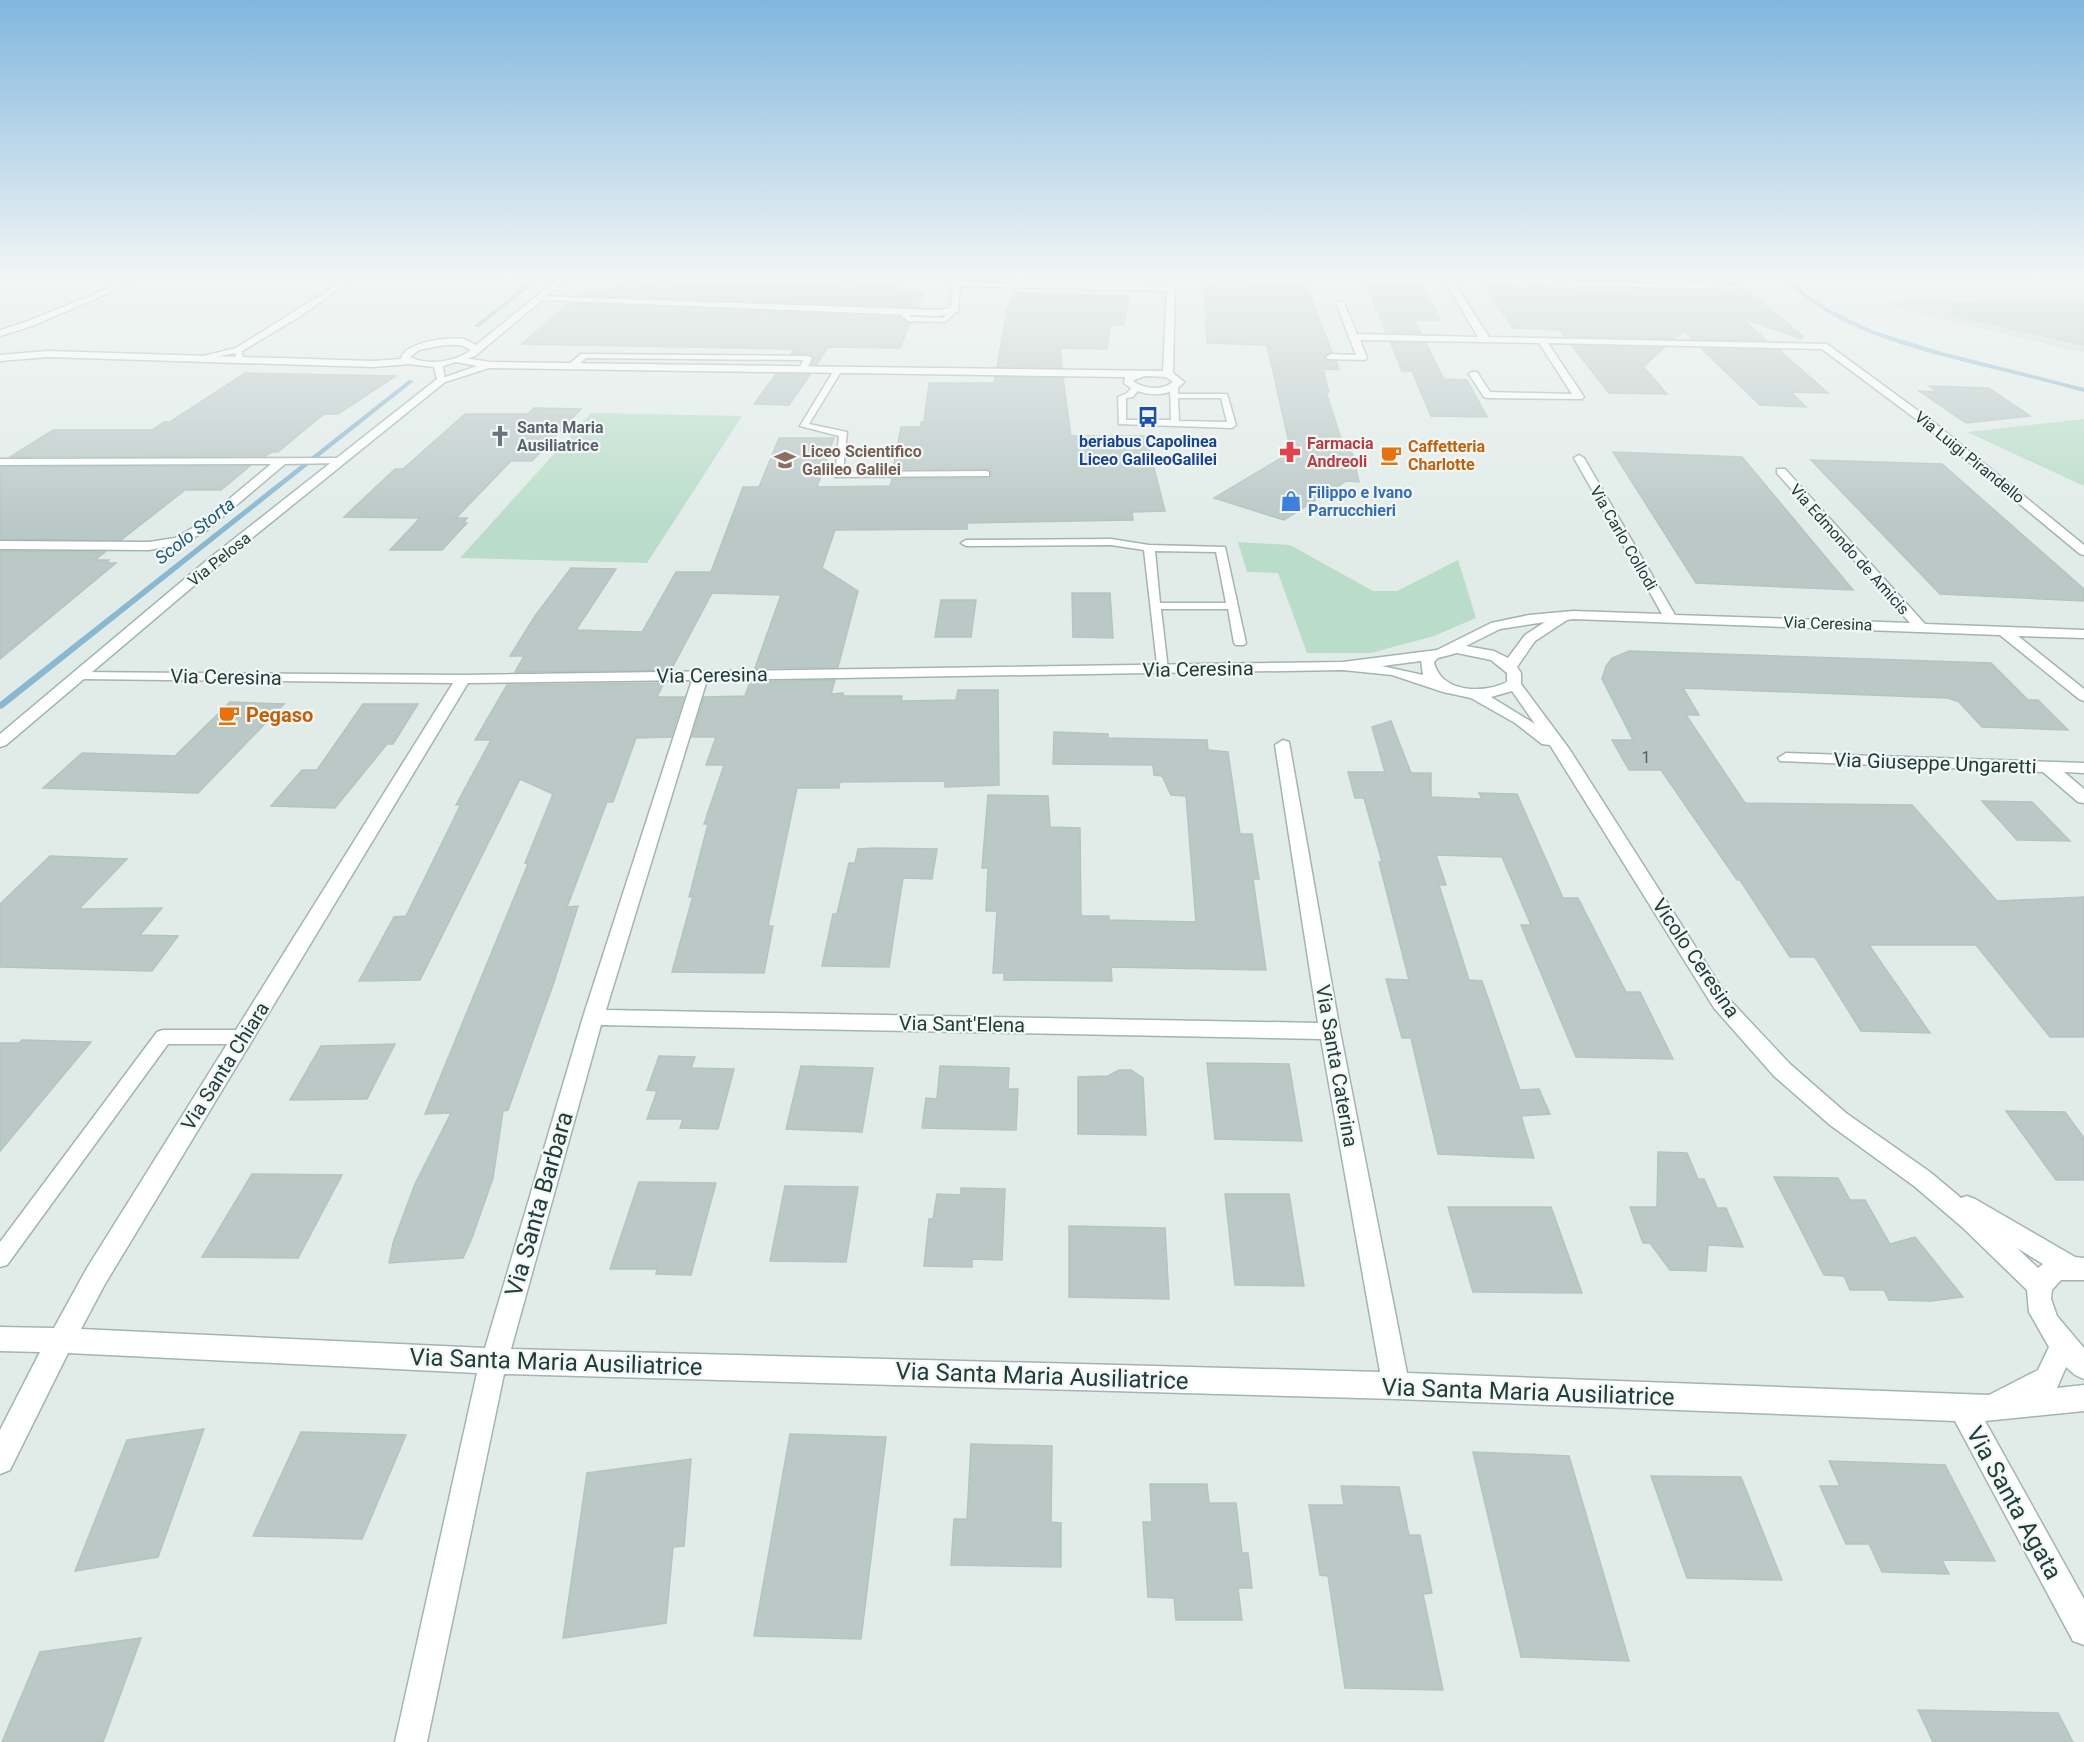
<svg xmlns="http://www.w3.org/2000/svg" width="2084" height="1742" font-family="Roboto,sans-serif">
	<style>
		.built { fill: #d0dcd8 }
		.green { fill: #baddca }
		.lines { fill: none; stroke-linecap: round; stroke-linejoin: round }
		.stream { fill: #8ab8d1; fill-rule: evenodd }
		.building { fill: #bac9c6; stroke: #b4c5c1; stroke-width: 1.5 }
		.lane-casing { stroke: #a4b4b1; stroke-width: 3 }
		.street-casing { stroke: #a4b4b1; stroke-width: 3 }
		.secondary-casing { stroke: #a0b7b3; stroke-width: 3 }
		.lane { fill: #fff; fill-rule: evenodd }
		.street { fill: #fff; fill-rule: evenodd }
		.secondary { fill: #fff; fill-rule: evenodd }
		.labels { text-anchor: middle; stroke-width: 4.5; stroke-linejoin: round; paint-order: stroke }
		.far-worship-label { font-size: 16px; font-weight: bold; fill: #5b616d; stroke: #f2f8f6; text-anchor: start }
		.far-transit-label { font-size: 16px; font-weight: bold; fill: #164399; stroke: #f2f8f6 }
		.far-health-label { font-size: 16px; font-weight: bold; fill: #be3a42; stroke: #f2f8f6; text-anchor: start }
		.far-food-label { font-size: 16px; font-weight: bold; fill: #c56008; stroke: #f2f8f6; text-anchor: start }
		.far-education-label { font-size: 16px; font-weight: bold; fill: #785e54; stroke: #f2f8f6; text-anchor: start }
		.far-street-label { font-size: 16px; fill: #223c3a; stroke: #f2f8f6 }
		.far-shop-label { font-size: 16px; font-weight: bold; fill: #366cbe; stroke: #f2f8f6; text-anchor: start }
		.number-label { font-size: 16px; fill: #485f5d }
		.far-water-label { font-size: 18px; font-style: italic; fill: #1c5878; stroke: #f2f8f6 }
		.street-label { font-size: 20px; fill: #223c3a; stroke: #f2f8f6 }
		.food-label { font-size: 20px; font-weight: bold; fill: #c56008; stroke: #f2f8f6; text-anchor: start }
		.near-street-label { font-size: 24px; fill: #223c3a; stroke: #f2f8f6 }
	</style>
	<rect width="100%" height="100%" fill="#e1ece9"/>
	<polygon class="built" points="1984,300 2084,300 2084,353 1906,311 1885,302"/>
	<g class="green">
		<polygon points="591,413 742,416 647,563 460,558"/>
		<polygon points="2084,419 2084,486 1967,432"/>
		<polygon points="1238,542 1290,545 1373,591 1397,591 1458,560 1476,618 1434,636 1371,653 1307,653 1278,573 1247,572"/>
	</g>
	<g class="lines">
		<g class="stream">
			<polygon points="534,279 539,279 479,327 475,327 475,325"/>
			<path d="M 1784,279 L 1788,279 L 1807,295 L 1827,308 L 1871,330 L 1942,352 L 2084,388 L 2084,392 C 2047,382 2010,373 1973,364 C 1906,347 1834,329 1784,279 Z"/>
			<polygon points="409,380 414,381 3,708 0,709 0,702"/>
		</g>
	</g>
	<g class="building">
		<polygon points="856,279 906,279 896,292 923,293 917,307 578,295 590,288 618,289 628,280 767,287 829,287 834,282 853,282"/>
		<polygon points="1620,279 1733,279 1738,283 1620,280"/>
		<polygon points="1204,281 1306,284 1332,352 1325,355 1324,359 1336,361 1339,370 1323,369 1329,392 1326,392 1345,451 1351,451 1353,455 1359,482 1346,481 1284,520 1214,498 1291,452 1267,345 1207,343"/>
		<polygon points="1367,285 1423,287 1441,320 1414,320 1421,333 1386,332"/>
		<polygon points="1741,285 1803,336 1801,339 1742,318 1767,341 1692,339 1684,330 1674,339 1565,336 1560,330 1513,328 1486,288 1735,291 1740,289"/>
		<polygon points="1015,293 1129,296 1124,325 1110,325 1107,349 1060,348 1062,367 997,367 1007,310"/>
		<polygon points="569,303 900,317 910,323 900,348 828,347 817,364 812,364 814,357 809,354 791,354 794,349 522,344"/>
		<polygon points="1953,303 2084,303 2084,345 1951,315"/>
		<polygon points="1391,343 1426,343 1444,379 1467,380 1487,417 1431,416 1412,371 1402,371"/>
		<polygon points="1572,346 1664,348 1645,365 1642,365 1667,394 1609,393"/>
		<polygon points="1702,349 1779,350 1828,393 1791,392 1806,407 1760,405"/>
		<polygon points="245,373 396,376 338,414 324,414 278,452 272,452 265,456 10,457 53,430 152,430 164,422 170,422"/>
		<polygon points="776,374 810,375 789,405 754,404"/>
		<polygon points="995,377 1063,378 1071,436 1146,436 1165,511 1132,512 1133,520 967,523 967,529 835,530 822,568 858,591 838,667 755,668 781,595 712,593 671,670 515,672 524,656 510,656 535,616 571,568 616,569 576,630 642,632 676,572 711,572 743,487 759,487 779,438 834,438 817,487 890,486 892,479 991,478 991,471 986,469 893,469 901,427 921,427 921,422 924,422 929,383 994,383"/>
		<polygon points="1929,386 1989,388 2030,416 1966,423 1919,391 1937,392"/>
		<polygon points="534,408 581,409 532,461 511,461 456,518 467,518 463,523 467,523 442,550 390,550 420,518 344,517 395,469 403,469 465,414 528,414"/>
		<polygon points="1613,452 1742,457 1853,590 1696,583"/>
		<polygon points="1811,460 1942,464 2084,589 2084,601 1940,594"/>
		<polygon points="250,466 221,490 185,490 121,540 0,539 0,467"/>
		<polygon points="0,551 105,552 95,560 109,560 106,563 116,563 0,659"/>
		<polygon points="1072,593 1110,593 1113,638 1073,637"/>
		<polygon points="941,600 976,600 971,637 935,637"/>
		<polygon points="1629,651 1991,663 2028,700 2038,700 2068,730 1982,727 1959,702 1948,698 1683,688 1699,715 1686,715 1745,803 1912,805 1997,901 2084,897 2084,1037 2050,1037 1976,945 1869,945 1930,1033 1861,1031 1815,957 1790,957 1740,880 1737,880 1661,770 1629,770 1612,740 1633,740 1602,679 1606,666 1612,658"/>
		<polygon points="835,680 831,694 843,693 843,696 902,696 901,701 956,700 958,690 998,690 999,785 945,787 945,781 840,782 839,788 797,788 768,926 773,926 764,973 672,972 693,896 689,897 708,824 704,824 724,765 706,765 716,737 692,737 704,697 745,696 750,682"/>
		<polygon points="664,683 657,697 684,697 671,737 636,738 613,802 607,802 567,907 578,906 554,982 508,1110 503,1111 493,1178 472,1238 463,1258 389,1263 393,1243 415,1184 451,1113 425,1114 528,864 525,863 553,794 520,779 420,980 359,981 394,917 406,916 461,804 456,805 491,740 475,740 507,685"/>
		<polygon points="230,702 284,704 198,793 43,788 82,753 175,756"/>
		<polygon points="363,704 418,704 393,744 387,744 335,808 271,806 302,770 317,770"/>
		<polygon points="1391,721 1411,773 1431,773 1431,797 1482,799 1479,793 1517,794 1563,898 1578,898 1626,992 1640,992 1673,1059 1576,1057 1521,925 1531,925 1502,857 1436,855 1446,885 1439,885 1469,980 1482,981 1520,1090 1539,1089 1550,1114 1521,1116 1534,1158 1438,1154 1411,1038 1402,1038 1386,979 1409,980 1379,862 1382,862 1364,798 1355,798 1348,772 1385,772 1372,727"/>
		<polygon points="1054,732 1108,734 1108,738 1207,740 1208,750 1228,752 1240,834 1252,834 1259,879 1253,879 1266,970 1111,967 1112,981 1004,980 1004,973 993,973 997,911 986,911 988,868 982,868 988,795 1048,796 1050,827 1080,828 1081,916 1109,916 1109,920 1196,922 1186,796 1171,795 1162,776 1154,775 1153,765 1053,764"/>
		<polygon points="1982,801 2032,802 2070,841 2017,840"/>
		<polygon points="876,848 937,849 932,879 903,878 889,967 822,966 833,914 837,914 849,863 855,863 858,849"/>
		<polygon points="50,856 127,859 79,909 162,908 140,935 178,936 152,971 0,967 0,904"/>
		<polygon points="22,1040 91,1042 0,1151 0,1043 19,1043"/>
		<polygon points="395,1044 367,1099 290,1100 321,1046"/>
		<polygon points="659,1056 695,1057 691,1068 734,1069 718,1129 680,1128 683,1119 647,1119 657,1091 647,1090"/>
		<polygon points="1207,1063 1289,1064 1302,1141 1215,1139"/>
		<polygon points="801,1066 873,1068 862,1132 786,1129"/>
		<polygon points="940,1066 1009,1068 1008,1089 1018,1089 1016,1130 922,1128 926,1098 937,1099"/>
		<polygon points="1119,1070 1131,1070 1143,1078 1146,1135 1078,1134 1078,1077 1108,1076"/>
		<polygon points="2006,1111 2065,1112 2084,1138 2084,1180 2056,1180"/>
		<polygon points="1658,1152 1687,1153 1698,1179 1704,1179 1717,1208 1726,1208 1743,1247 1708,1245 1706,1271 1670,1270 1650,1243 1643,1243 1630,1207 1657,1207"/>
		<polygon points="252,1174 342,1175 298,1258 202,1257"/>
		<polygon points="1774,1177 1838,1178 1850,1200 1865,1200 1890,1244 1915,1237 1963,1297 1931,1301 1889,1300 1884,1290 1850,1290 1844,1276 1824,1275"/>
		<polygon points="639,1182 716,1183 691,1275 656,1274 657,1269 610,1269"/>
		<polygon points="785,1186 858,1187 846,1262 770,1261"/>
		<polygon points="961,1188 1005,1189 1002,1260 972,1259 972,1267 924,1266 929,1219 933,1219 937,1194 961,1195"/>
		<polygon points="1225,1194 1289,1194 1304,1286 1235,1285"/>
		<polygon points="1448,1207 1551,1207 1582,1293 1473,1292"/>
		<polygon points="1069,1226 1165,1228 1169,1299 1069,1297"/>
		<polygon points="204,1429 158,1557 75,1571 127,1440"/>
		<polygon points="301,1432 406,1435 362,1539 253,1536"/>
		<polygon points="790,1434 886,1437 861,1639 754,1636"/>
		<polygon points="971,1444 1052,1446 1051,1522 1061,1523 1061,1567 951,1565 954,1519 967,1519"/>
		<polygon points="1473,1452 1569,1456 1629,1661 1521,1657"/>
		<polygon points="691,1459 684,1546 673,1547 666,1623 563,1638 587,1473"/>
		<polygon points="1829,1461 1945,1465 1995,1561 1942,1560 1949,1574 1882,1572 1869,1544 1846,1544 1820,1486 1840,1486"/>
		<polygon points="1651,1476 1741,1477 1782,1580 1687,1578"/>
		<polygon points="1150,1484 1207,1484 1209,1503 1236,1503 1242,1553 1248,1553 1252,1588 1238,1588 1242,1620 1176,1620 1174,1598 1148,1597 1143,1522 1152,1522"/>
		<polygon points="1341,1486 1399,1487 1409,1535 1420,1535 1432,1593 1423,1594 1443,1690 1345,1688 1328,1576 1320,1575 1309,1505 1344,1505"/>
		<polygon points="141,1638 103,1742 2,1742 40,1652"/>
		<polygon points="1918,1710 2058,1713 2073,1742 1933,1742"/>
	</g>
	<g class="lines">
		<defs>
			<g id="lane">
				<polygon points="346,279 353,279 299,317 242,351 243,360 237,360 235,353 199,360 195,358 236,348"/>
				<polygon points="955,308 957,311 945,322 908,321 902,316 907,310 911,312 910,317 943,318"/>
				<polygon points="581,354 808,356 812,358 807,369 803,371 799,369 803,360 586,358 575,368 569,368 569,364"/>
				<polygon points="838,368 842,370 809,424 847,432 843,472 986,471 989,472 989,476 835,477 839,436 800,426 834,370"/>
				<path d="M 1133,386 L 1140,388 L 1133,397 L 1126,398 L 1126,420 L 1171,420 L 1170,388 L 1174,386 L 1178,388 L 1178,394 L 1227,394 L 1236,425 L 1232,428 L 1119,424 L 1118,397 L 1127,393 ZM 1178,398 L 1221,398 L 1227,422 L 1179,421 Z"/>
				<path d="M 1111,539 L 1149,545 L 1225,547 L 1246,643 L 1244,645 L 1236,645 L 1234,643 L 1228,609 L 1161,609 L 1168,670 L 1162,674 L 1158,673 L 1144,550 L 1111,545 L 966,546 L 961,543 L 966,540 ZM 1155,551 L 1216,552 L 1226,603 L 1160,603 Z"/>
				<polygon points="163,1030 243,1030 249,1032 252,1037 249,1042 243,1044 168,1044 7,1265 0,1267 0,1242 157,1032"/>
			</g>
			<g id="street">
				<path d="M 952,279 L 960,279 L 960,282 L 1167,287 L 1167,279 L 1175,279 L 1173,373 L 1184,382 C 1170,399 1140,397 1124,383 L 1125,377 L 489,368 L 442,383 L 437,380 L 477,366 L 456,362 L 454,360 L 459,357 L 490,362 L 1163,371 L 1167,291 L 960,286 L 958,312 L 938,316 L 539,300 L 535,298 L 539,296 L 938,310 L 951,308 ZM 1145,376 L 1166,377 L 1173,382 C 1161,391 1146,389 1134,382 L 1134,380 Z"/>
				<polygon points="1362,279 1463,279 1738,285 1739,287 1735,289 1454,283 1489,337 1827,344 1932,421 2084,545 2084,555 2080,554 1924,425 1822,349 1548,343 1584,397 1582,399 1487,398 1484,397 1469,374 1471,372 1477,372 1490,392 1572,394 1539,343 1360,340 1367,358 1365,360 1328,359 1326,357 1331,354 1356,355 1336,303 1340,301 1344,303 1357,334 1478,337 1446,283 1366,281"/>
				<path d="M 1579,455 L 1584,458 L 1675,615 L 1910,623 L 1777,473 L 1777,469 L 1785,469 L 1925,624 L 2084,630 L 2084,638 L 2018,636 L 2084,689 L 2084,701 L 2079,699 L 2000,635 L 1573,619 L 1567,620 L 1535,641 L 1517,667 L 1521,673 L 1521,684 L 1570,750 L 1728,998 L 1790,1064 L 1846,1113 L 1930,1172 L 1961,1198 L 1967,1196 L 1975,1199 L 2075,1257 L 2084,1258 L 2084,1280 L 2061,1280 L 2052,1290 L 2051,1299 L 2057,1316 L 2084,1348 L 2084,1379 L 2075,1375 L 2066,1367 L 2057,1388 L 2084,1385 L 2084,1411 L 1985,1421 L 2084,1599 L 2084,1645 L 2073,1641 L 1955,1421 L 1396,1399 L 504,1374 L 427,1742 L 395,1742 L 477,1373 L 68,1353 L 10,1470 L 0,1474 L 0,1430 L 40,1352 L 0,1351 L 0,1327 L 54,1328 L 87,1268 L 453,683 L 81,679 L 76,678 L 74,675 L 76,672 L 463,675 L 1343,662 L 1437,650 L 1491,623 L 1529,615 L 1573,611 L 1662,614 L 1574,458 ZM 1545,622 L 1525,635 L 1508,658 L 1494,651 L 1466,646 L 1500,629 ZM 1457,653 L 1491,660 L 1507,673 L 1507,682 C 1483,694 1441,693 1434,662 L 1438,658 ZM 1421,661 L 1423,675 L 1382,666 ZM 1343,670 L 1392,675 L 1443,692 L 1471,698 L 1515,723 L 1542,744 L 1550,745 L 1714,1008 L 1774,1076 L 1830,1125 L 1914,1186 L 1962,1227 L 2027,1290 L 2029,1312 L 2049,1347 L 2038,1370 L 1989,1395 L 1407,1373 L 1340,1031 L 1289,742 L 1283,740 L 1275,745 L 1318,1023 L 606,1010 L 707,680 ZM 692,680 L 583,1017 L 485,1348 L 81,1329 L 105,1284 L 468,683 ZM 1512,691 L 1535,724 L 1491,697 ZM 601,1025 L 1321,1039 L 1380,1372 L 511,1349 ZM 2017,1248 L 2043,1264 L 2038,1268 Z"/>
				<polygon points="339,458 343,459 343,463 285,464 206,531 182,544 149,550 0,549 0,541 149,542 175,538 198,525 271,464 0,465 0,459"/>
				<polygon points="1786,753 2084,763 2084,773 2064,772 2084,789 2084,803 2078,802 2043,772 1780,761 1778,758"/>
			</g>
			<g id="secondary">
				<polygon points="131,279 141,279 32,326 0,336 0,330 26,322"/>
				<path d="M 558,279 L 567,279 L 475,356 L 443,366 L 445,382 L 216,567 L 6,745 L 0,747 L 0,734 L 206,561 L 437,379 L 434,367 L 409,364 L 373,367 L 48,357 L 0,361 L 0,355 L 48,351 L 373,361 L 401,359 C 404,342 448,337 463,339 C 467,340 472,343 476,345 ZM 444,345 L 461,345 L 471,350 C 456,362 427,366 410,357 L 419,350 Z"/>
			</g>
		</defs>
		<use href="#lane" class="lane-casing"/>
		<use href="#street" class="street-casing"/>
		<use href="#secondary" class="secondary-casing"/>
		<use href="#lane" class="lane"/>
		<use href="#street" class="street"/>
		<use href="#secondary" class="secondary"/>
	</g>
	<linearGradient id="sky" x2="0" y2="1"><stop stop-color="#82b6df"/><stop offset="0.53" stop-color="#f2f6f5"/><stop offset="1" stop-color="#f2f6f5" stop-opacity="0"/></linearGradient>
	<rect width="2084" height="523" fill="url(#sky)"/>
	<defs>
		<symbol id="bus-bare" viewBox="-9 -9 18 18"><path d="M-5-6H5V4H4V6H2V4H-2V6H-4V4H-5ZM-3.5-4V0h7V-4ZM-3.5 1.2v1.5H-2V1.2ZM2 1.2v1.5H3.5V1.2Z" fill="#1a4fb4" stroke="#f2f8f6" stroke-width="2.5" paint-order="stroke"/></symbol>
		<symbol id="church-bare" viewBox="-9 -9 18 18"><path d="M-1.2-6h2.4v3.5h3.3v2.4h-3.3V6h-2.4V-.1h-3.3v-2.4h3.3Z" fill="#6b7280" stroke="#f2f8f6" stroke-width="2.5" paint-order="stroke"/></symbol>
		<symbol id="pharmacy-bare" viewBox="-9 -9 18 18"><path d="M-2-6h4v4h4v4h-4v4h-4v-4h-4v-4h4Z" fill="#e0444e" stroke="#f2f8f6" stroke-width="2.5" paint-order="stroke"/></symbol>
		<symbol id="cafe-bare" viewBox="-9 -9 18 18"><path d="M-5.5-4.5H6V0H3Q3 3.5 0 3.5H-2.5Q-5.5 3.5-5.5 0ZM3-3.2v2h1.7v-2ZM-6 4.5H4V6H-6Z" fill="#e8710a" stroke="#f2f8f6" stroke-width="2.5" paint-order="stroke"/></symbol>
		<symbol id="school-bare" viewBox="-9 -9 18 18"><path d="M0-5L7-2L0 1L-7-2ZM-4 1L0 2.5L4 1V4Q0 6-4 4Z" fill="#8d6e63" stroke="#f2f8f6" stroke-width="2.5" paint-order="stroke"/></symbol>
		<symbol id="shop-bare" viewBox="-9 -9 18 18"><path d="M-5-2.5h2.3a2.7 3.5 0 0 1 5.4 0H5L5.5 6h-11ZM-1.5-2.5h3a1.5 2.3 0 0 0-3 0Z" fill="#3f7fe0" stroke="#f2f8f6" stroke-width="2.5" paint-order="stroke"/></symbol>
	</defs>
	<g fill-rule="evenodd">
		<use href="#bus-bare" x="1133" y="402" width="30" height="30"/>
		<use href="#church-bare" x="485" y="421" width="30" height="30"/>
		<use href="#pharmacy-bare" x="1275" y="437" width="30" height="30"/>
		<use href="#cafe-bare" x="1376" y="440" width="30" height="30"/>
		<use href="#school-bare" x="770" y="445" width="30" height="30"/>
		<use href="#shop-bare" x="1276" y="486" width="30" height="30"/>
		<use href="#cafe-bare" x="214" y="700" width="30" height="30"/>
	</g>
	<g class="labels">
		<g class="far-worship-label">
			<text x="517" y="433">Santa Maria<tspan x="517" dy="18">Ausiliatrice</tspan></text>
		</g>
		<g class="far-transit-label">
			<text x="1148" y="447">beriabus Capolinea<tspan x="1148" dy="18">Liceo GalileoGalilei</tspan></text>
		</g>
		<g class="far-health-label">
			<text x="1307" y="449">Farmacia<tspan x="1307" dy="18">Andreoli</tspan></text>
		</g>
		<g class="far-food-label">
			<text x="1408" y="452">Caffetteria<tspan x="1408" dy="18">Charlotte</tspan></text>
		</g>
		<g class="far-education-label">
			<text x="802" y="457">Liceo Scientifico<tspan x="802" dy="18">Galileo Galilei</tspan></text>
		</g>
		<g class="far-street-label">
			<text transform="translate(1970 457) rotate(39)" y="6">Via Luigi Pirandello</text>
			<text transform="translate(1624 538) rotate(60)" y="6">Via Carlo Collodi</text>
			<text transform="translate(1850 549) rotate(48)" y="6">Via Edmondo de Amicis</text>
			<text transform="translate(219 559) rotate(-39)" y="6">Via Pelosa</text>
			<text transform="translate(1828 623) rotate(2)" y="6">Via Ceresina</text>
		</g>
		<g class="far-shop-label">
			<text x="1308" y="498">Filippo e Ivano<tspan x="1308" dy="18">Parrucchieri</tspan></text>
		</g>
		<g class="number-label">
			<text x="1646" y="763">1</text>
		</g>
		<g class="far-water-label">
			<text transform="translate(195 531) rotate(-38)" y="6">Scolo Storta</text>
		</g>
		<g class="street-label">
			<text transform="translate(1198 669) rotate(-1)" y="7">Via Ceresina</text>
			<text transform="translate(712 675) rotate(-1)" y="7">Via Ceresina</text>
			<text transform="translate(226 677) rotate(1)" y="7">Via Ceresina</text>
			<text transform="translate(1935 763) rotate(2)" y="7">Via Giuseppe Ungaretti</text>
			<text transform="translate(1696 958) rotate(56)" y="7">Vicolo Ceresina</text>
			<text transform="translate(962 1024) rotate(1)" y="7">Via Sant'Elena</text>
			<text transform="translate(225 1066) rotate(-58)" y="7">Via Santa Chiara</text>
			<text transform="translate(1337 1066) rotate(80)" y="7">Via Santa Caterina</text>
		</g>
		<g class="food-label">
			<text x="246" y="722">Pegaso</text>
		</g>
		<g class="near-street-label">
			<text transform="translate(539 1204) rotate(-74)" y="8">Via Santa Barbara</text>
			<text transform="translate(556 1362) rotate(2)" y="8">Via Santa Maria Ausiliatrice</text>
			<text transform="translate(1042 1376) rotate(2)" y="8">Via Santa Maria Ausiliatrice</text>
			<text transform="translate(1528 1392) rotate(2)" y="8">Via Santa Maria Ausiliatrice</text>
			<text transform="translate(2014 1503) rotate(61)" y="8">Via Santa Agata</text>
		</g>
	</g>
</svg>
